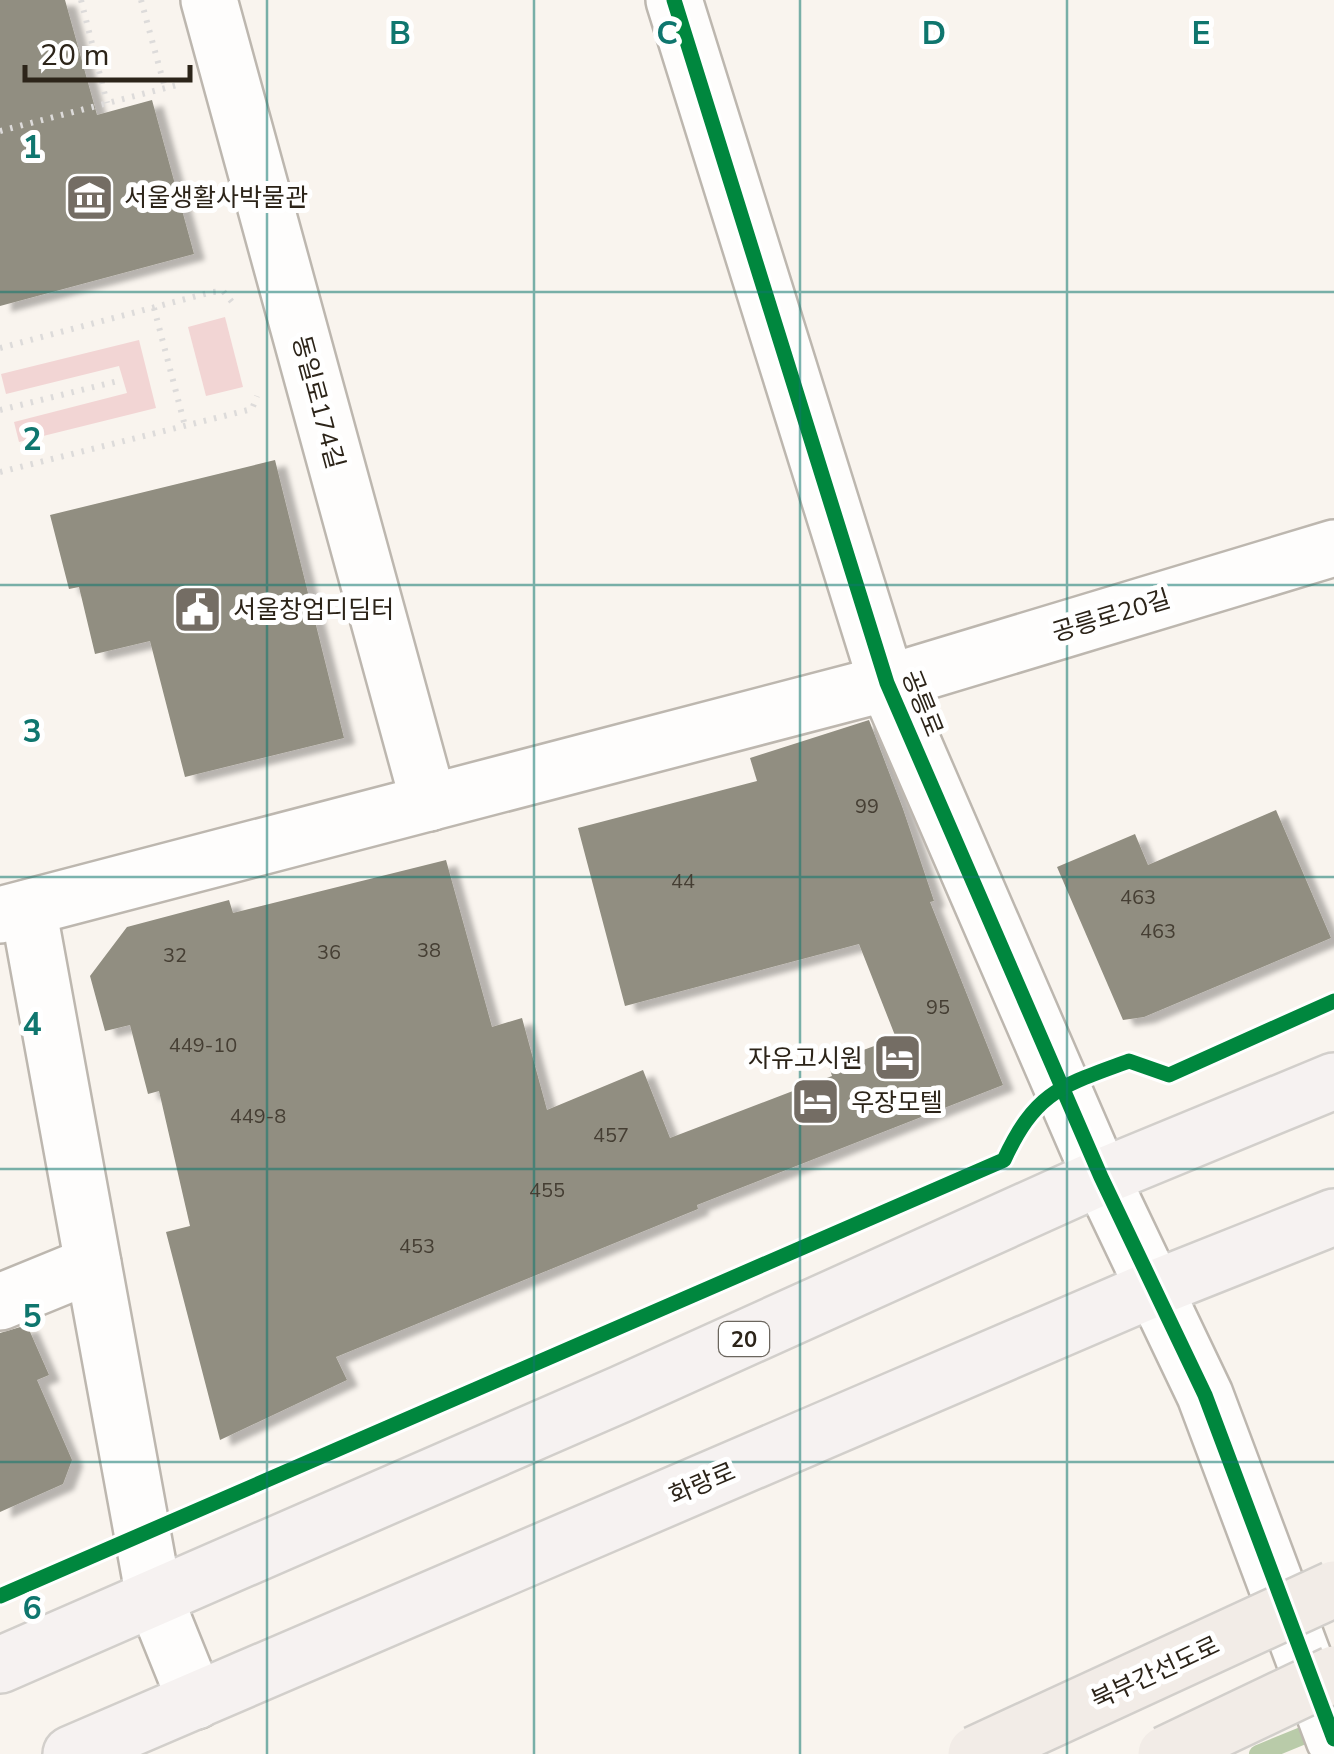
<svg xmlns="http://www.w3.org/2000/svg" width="1334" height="1754" font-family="'Nunito Sans','Noto Sans KR',sans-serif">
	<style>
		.green { fill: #f2d5d4 }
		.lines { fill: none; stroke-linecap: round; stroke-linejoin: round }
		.stream { stroke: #b9cba9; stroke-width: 18 }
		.building { fill: #918e81; filter: url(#shadow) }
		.minor-casing { stroke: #bdb7af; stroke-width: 60 }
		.major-casing { stroke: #d2cfcb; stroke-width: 60 }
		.path { stroke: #dddbda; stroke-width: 6; stroke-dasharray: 2.5 8; stroke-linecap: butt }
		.minor { stroke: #fefdfc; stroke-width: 55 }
		.major { stroke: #f6f2f1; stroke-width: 55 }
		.highway-bridge-casing { stroke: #d2cfcb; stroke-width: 60; stroke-linecap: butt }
		.highway-bridge { stroke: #f2ece7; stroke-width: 55 }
		.cycleway-casing { stroke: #fff; stroke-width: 21 }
		.cycleway { stroke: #00873e; stroke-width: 15 }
		.grid { fill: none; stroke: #0f766e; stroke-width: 2.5; stroke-opacity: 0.55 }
		.labels { text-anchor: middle; stroke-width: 10; stroke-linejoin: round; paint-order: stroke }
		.number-label { font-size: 20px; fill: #453e33 }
		.shield { fill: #fff; stroke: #6b665e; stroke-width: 2.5 }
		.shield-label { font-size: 22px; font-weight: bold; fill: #2c2419 }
		.poi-label { font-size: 25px; fill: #2c2419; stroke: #fff; text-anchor: start }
		.street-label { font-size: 25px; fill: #2c2419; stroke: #fff }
		.grid-label { font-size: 32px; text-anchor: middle; font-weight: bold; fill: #0f766e; stroke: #fff; stroke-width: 10; stroke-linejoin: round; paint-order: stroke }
	</style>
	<defs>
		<filter id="shadow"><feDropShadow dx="11" dy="6" stdDeviation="2.5" flood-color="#0004"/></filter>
	</defs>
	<rect width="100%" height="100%" fill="#f9f4ee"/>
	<g class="green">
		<polygon points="225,317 243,387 206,396 188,327"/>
		<polygon points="139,340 156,408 19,442 14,422 127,393 119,366 6,394 1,374"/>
	</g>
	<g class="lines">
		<polyline class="stream" points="1258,1754 1324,1727"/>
	</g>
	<g class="building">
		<polygon points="0,0 65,0 97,115 152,100 194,254 0,306"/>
		<polygon points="275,460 344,738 185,777 150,641 95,654 79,587 69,589 50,515"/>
		<polygon points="869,720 903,809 934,901 930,902 1003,1085 697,1205 698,1209 336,1357 347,1380 220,1440 166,1232 190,1226 159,1091 148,1094 130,1025 105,1031 90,976 127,927 229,900 233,913 446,860 492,1027 522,1018 547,1110 643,1070 670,1138 832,1076 828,1063 896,1038 859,944 625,1006 578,828 757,781 750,758"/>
		<polygon points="1276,810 1331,938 1144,1017 1123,1020 1057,867 1135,834 1148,865"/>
		<polygon points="27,1325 49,1375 37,1380 72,1460 63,1484 0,1512 0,1333"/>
	</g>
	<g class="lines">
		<defs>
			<g id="minor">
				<polyline points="209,0 429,803"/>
				<polyline points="674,0 887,683 1101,1177 1205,1395 1334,1739"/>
				<polyline points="28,908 154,1597 196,1701"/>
				<polyline points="0,915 887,683 1334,548"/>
				<polyline points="0,1302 93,1264"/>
			</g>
			<g id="major">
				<polyline points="0,1665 621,1394 1101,1177 1334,1081"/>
				<polyline points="71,1754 1153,1289 1334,1217"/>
			</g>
		</defs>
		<use href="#minor" class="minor-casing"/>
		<use href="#major" class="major-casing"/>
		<g class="path">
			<polyline points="81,0 107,103"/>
			<polyline points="141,0 165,88"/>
			<polyline points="0,131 177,85"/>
			<polyline points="154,308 185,426"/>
			<polyline points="0,348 212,292 223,291 232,302"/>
			<polyline points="0,410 118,381"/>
			<polyline points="0,472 252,409 257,396"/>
		</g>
		<use href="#minor" class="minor"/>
		<use href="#major" class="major"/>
		<defs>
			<g id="highway-bridge">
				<polyline points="976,1754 1334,1589"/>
				<polyline points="1166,1754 1334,1674"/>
			</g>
		</defs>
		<use href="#highway-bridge" class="highway-bridge-casing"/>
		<use href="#highway-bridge" class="highway-bridge"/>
		<defs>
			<g id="cycleway">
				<polyline points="674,0 887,683 1101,1177 1205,1395 1334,1739"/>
				<path d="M 0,1596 L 1004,1160 C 1036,1091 1061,1086 1129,1061 L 1169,1075 L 1334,1001"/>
			</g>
		</defs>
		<use href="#cycleway" class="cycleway-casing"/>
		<use href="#cycleway" class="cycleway"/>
	</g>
	<path class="grid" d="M 267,0 L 267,1754M 534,0 L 534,1754M 800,0 L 800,1754M 1067,0 L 1067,1754M 0,292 L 1334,292M 0,585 L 1334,585M 0,877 L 1334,877M 0,1169 L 1334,1169M 0,1462 L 1334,1462"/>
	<defs>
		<symbol id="museum-square" viewBox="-11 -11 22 22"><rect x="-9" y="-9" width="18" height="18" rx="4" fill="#746d64" stroke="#fff"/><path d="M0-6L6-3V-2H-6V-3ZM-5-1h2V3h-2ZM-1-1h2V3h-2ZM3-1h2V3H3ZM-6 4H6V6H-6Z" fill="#fff"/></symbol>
		<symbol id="civic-square" viewBox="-11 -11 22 22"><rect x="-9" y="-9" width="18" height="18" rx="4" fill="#746d64" stroke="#fff"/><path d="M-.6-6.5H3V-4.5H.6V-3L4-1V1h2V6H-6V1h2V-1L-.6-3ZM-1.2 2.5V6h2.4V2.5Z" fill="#fff"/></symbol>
		<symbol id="hotel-square" viewBox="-11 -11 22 22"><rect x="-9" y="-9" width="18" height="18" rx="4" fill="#746d64" stroke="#fff"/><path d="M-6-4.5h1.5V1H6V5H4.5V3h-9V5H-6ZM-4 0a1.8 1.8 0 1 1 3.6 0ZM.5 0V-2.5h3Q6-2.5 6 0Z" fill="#fff"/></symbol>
	</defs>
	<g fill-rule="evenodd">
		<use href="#museum-square" x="62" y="170" width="55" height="55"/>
		<use href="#civic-square" x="170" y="582" width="55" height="55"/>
		<use href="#hotel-square" x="870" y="1030" width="55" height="55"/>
		<use href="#hotel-square" x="788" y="1074" width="55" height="55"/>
	</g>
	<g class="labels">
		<g class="number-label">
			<text x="867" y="813">99</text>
			<text x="683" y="888">44</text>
			<text x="1138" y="904">463</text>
			<text x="1158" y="938">463</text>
			<text x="429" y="957">38</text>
			<text x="329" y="959">36</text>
			<text x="175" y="962">32</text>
			<text x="938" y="1014">95</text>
			<text x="203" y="1052">449-10</text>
			<text x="258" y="1123">449-8</text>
			<text x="611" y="1142">457</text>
			<text x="547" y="1197">455</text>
			<text x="417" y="1253">453</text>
		</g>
		<rect class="shield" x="719" y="1322" width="50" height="34" rx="8"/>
		<g class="shield-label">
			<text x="744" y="1347">20</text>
		</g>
		<g class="poi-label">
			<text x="124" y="206">서울생활사박물관</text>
			<text x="233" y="618">서울창업디딤터</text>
			<text x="863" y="1067" text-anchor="end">자유고시원</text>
			<text x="851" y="1111">우장모텔</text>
		</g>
		<g class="street-label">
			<text transform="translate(319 402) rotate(75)" y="9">동일로174길</text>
			<text transform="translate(1111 615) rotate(-17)" y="9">공릉로20길</text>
			<text transform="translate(923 703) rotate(68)" y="9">공릉로</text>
			<text transform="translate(702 1483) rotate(-23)" y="9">화랑로</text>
			<text transform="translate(1155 1672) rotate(-25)" y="9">북부간선도로</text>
		</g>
	</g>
	<g class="grid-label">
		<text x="400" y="44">B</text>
		<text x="667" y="44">C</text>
		<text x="934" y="44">D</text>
		<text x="1201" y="44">E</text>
		<text x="32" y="158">1</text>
		<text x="32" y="450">2</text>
		<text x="32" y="742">3</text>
		<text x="32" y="1035">4</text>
		<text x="32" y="1327">5</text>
		<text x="32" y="1619">6</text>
	</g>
	<path d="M25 65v15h165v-15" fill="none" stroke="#2c2419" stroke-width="5"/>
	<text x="40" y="65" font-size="30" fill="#2c2419" stroke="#ffffff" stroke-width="8" paint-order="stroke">20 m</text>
</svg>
